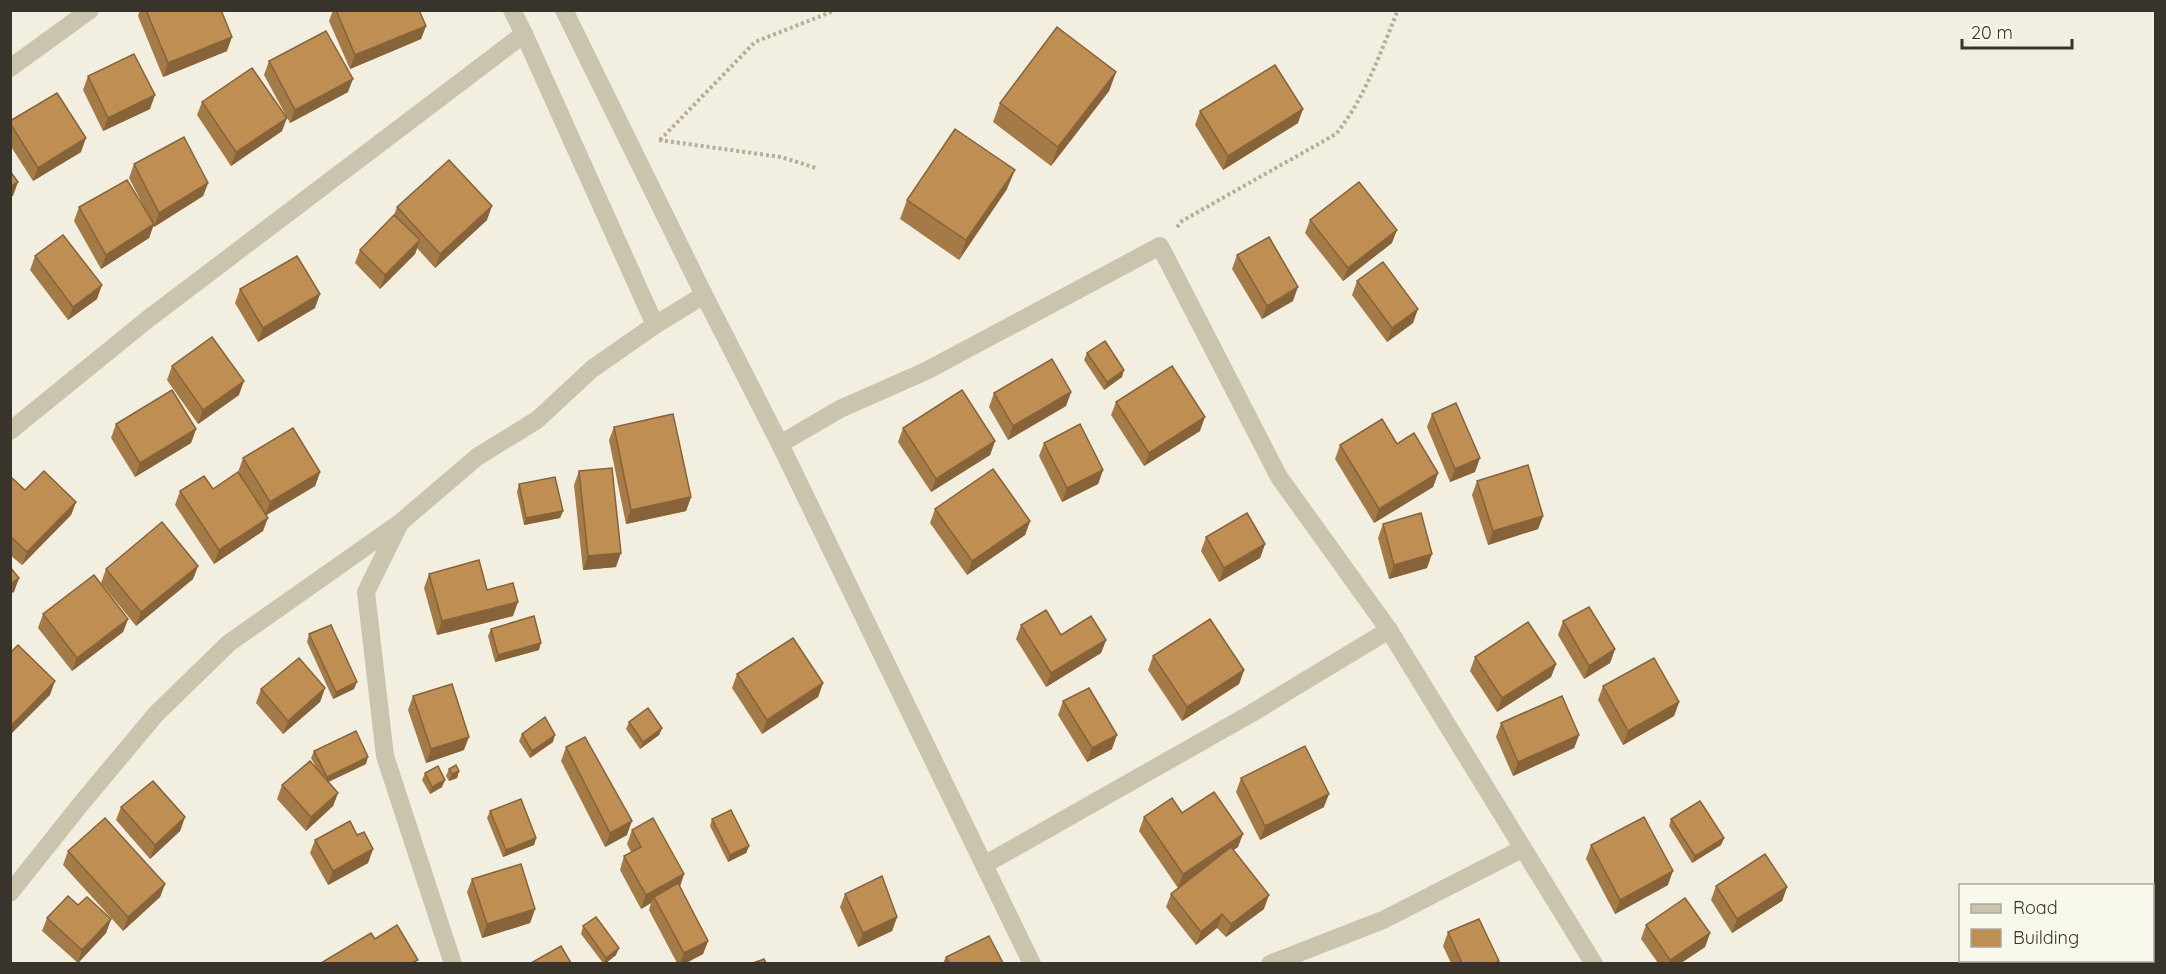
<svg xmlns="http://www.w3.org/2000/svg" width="2166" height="974" font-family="Quicksand,sans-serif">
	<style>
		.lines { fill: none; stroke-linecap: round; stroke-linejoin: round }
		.path { stroke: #b5ad97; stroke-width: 4; stroke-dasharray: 3 3; stroke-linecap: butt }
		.minor { stroke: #cac3ad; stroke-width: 18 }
		.wall { fill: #a47a47 }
		.shaded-wall { fill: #866339 }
		.building { fill: #bf8e52; stroke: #866339; stroke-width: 1.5 }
	</style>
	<rect width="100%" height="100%" fill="#f2efe0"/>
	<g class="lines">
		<g class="path">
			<polyline points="659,140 781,157 816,168"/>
			<polyline points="660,140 755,42 836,10"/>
			<path d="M 1177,227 L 1182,221 L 1336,134 C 1365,98 1380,53 1398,10"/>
		</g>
		<g class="minor">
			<polyline points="564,10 704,295 780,444 1032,964"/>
			<polyline points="524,34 655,325"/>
			<polyline points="10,68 90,10"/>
			<polyline points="10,431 148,319 524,34 512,10"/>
			<polyline points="780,444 840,409 926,371 1160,246 1279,477 1389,630 1594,964"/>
			<polyline points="400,523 366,592 385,756 453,964"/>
			<polyline points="984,865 1252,713 1389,630"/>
			<polyline points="10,893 80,805 156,714 229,643 401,522 477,457 537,420 592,369 655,325 704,295"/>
			<polyline points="1270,964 1383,920 1522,849"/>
		</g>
	</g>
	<g class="wall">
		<polygon points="140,10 221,10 227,51 163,77 138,16"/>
		<polygon points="333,10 419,10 426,26 421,39 350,69 329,21"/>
		<polygon points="269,61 348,92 290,123 264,75"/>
		<polygon points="1116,72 1109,91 1051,166 993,122 1000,103"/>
		<polygon points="88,76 150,109 103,131 83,90"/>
		<polygon points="202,102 282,131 231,166 197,115"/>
		<polygon points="1200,111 1298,123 1223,170 1195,125"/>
		<polygon points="10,121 81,152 33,181 10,145"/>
		<polygon points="134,164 208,183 203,196 154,227 153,226 149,238 101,269 74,221 79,207 144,207 129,178"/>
		<polygon points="1007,189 959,260 900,219 907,200"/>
		<polygon points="397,207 487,220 435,268 417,248 415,254 380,289 355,263 360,250 394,215"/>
		<polygon points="1310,220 1392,243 1343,281 1305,233"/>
		<polygon points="1237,255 1293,301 1262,319 1232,269"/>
		<polygon points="35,256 97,299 68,320 30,270"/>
		<polygon points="1357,281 1413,323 1387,342 1352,295"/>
		<polygon points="240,289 315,308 258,342 235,303"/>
		<polygon points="1087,353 1122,377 1104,390 1084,360"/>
		<polygon points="172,366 239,395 198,424 167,380"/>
		<polygon points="1071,392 1066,406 1008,440 989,407 994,393"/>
		<polygon points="1116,402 1200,431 1144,466 1111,415"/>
		<polygon points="1432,414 1475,472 1450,482 1427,427"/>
		<polygon points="116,424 196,429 191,443 135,477 111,438"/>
		<polygon points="614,427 691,497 686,511 626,524 609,440"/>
		<polygon points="903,428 995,441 990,455 931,492 898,442"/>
		<polygon points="1044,443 1103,470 1098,484 1062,502 1039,456"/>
		<polygon points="1397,444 1438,473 1433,487 1374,523 1335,459 1340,445"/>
		<polygon points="243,458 320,472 315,486 266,515 263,531 214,564 175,505 180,491 213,489 243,480 238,472"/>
		<polygon points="579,471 616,567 583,570 574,485"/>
		<polygon points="10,476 25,490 76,502 71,515 22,565 10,555"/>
		<polygon points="1477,481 1543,516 1538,529 1488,545 1472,495"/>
		<polygon points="519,484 563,511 560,518 524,525 517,492"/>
		<polygon points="935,509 1030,521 1025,535 967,575 930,523"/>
		<polygon points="1383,524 1427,568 1389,579 1378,538"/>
		<polygon points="1206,537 1265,544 1260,558 1219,582 1201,551"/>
		<polygon points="198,566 193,579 136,626 101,583 106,569"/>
		<polygon points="429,574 487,590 513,616 437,635 424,588"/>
		<polygon points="43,614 128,619 123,632 72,671 38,628"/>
		<polygon points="1563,621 1615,649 1610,663 1584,679 1558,635"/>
		<polygon points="1021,625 1061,635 1106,640 1101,653 1046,687 1016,639"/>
		<polygon points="491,629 539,650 495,662 488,636"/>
		<polygon points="309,634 354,689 333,699 307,642"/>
		<polygon points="1153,656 1244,670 1239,684 1182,721 1148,670"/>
		<polygon points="1475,657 1556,664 1551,677 1497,712 1470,671"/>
		<polygon points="737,674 823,683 818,697 762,734 732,688"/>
		<polygon points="1603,686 1679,702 1674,716 1623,745 1598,700"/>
		<polygon points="325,688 320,702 283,734 256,703 261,689"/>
		<polygon points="413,696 464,750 426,763 408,710"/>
		<polygon points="1063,701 1112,749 1087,762 1058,715"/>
		<polygon points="629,722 662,728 659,735 640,749 626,729"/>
		<polygon points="1501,723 1579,735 1574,748 1513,776 1496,737"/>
		<polygon points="522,734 553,742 530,758 519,741"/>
		<polygon points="566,747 627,835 605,847 561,761"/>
		<polygon points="314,751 366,764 328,782 338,793 333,806 306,831 277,799 282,785 317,769 311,758"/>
		<polygon points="449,769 459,771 457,778 449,781 446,776"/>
		<polygon points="425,773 442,787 430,794 422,780"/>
		<polygon points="1241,778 1324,807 1260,840 1236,792"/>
		<polygon points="121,807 185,817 180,831 150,859 116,820"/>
		<polygon points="490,811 536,838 534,845 503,857 487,818"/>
		<polygon points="1182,813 1238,847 1233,850 1264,909 1226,937 1217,928 1196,945 1166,907 1171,894 1178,888 1139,831 1144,817"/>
		<polygon points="712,819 749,846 746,853 728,862 710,826"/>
		<polygon points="1671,819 1724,838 1721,845 1692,863 1669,826"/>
		<polygon points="632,830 684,874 680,887 708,941 703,954 686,963 677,963 649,910 651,903 641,909 620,870 624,856 631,852 627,844"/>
		<polygon points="357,835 373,849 368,863 328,885 310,853 315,840"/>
		<polygon points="1591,845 1668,885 1615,914 1586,859"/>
		<polygon points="68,851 165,884 160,897 123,931 63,865"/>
		<polygon points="472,879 535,909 530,923 482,938 467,892"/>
		<polygon points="1716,886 1787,887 1782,901 1732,933 1711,900"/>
		<polygon points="845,894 897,917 892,931 858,947 840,907"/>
		<polygon points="47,918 111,919 106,933 78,963 42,931"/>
		<polygon points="1646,925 1710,933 1705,947 1681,963 1658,963 1641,939"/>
		<polygon points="583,926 616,955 606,963 603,963 581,934"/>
		<polygon points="1448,932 1499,961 1498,963 1451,963 1443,946"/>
		<polygon points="946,957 1003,963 943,963"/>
	</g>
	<g class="shaded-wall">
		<polygon points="426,26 421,39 350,69 355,55"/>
		<polygon points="232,37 227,51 163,77 168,63"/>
		<polygon points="1116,72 1109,91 1051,166 1058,147"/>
		<polygon points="353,79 348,92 290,123 295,110"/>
		<polygon points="155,95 150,109 103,131 108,118"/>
		<polygon points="1303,109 1298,123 1223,170 1228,156"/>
		<polygon points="287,118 282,131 231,166 236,152"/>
		<polygon points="86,138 81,152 33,181 38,168"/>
		<polygon points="1015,170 1007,189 959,260 966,240"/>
		<polygon points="18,182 13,196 10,197 10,187"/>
		<polygon points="208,183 203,196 154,227 159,213"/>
		<polygon points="492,206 487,220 435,268 440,254"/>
		<polygon points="154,224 149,238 101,269 106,255"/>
		<polygon points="1397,230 1392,243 1343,281 1348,268"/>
		<polygon points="420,240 415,254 380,289 385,275"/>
		<polygon points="102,285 97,299 68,320 73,307"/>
		<polygon points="1298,287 1293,301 1262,319 1267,306"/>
		<polygon points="320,294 315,308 258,342 263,328"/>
		<polygon points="1418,309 1413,323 1387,342 1392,328"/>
		<polygon points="1124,370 1122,377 1104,390 1107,382"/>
		<polygon points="244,381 239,395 198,424 203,410"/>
		<polygon points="1071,392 1066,406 1008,440 1013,426"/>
		<polygon points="1205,417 1200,431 1144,466 1149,453"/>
		<polygon points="196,429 191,443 135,477 140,463"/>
		<polygon points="995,441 990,455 931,492 936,479"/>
		<polygon points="1480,458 1475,472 1450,482 1455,469"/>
		<polygon points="1103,470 1098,484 1062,502 1067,488"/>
		<polygon points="320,472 315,486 265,516 270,502"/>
		<polygon points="1438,473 1433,487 1374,523 1379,509"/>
		<polygon points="691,497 686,511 626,524 631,510"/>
		<polygon points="76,502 71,515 22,565 27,552"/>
		<polygon points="563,511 560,518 524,525 526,518"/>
		<polygon points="1543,516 1538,529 1488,545 1493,531"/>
		<polygon points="268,518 263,531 214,564 219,550"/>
		<polygon points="1030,521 1025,535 967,575 972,561"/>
		<polygon points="1265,544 1260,558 1219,582 1224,568"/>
		<polygon points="621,553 616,567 583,570 588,556"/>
		<polygon points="1432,554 1427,568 1389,579 1394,565"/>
		<polygon points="198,566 193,579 136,626 141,612"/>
		<polygon points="19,578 14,592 10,594 10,584"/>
		<polygon points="518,602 513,616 437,635 442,621"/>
		<polygon points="128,619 123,632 72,671 77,658"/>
		<polygon points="1106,640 1101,653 1046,687 1051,673"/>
		<polygon points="541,643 539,650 495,662 498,655"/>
		<polygon points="1615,649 1610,663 1584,679 1589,666"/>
		<polygon points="1556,664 1551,677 1497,712 1502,698"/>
		<polygon points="1244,670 1239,684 1182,721 1187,707"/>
		<polygon points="55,681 50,695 10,735 10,727"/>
		<polygon points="357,682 354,689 333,699 336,692"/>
		<polygon points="823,683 818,697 762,734 767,720"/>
		<polygon points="325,688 320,702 283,734 288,721"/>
		<polygon points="1679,702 1674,716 1623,745 1628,731"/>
		<polygon points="662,728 659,735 640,749 643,742"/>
		<polygon points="555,735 553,742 530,758 532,751"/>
		<polygon points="1117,735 1112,749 1087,762 1092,748"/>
		<polygon points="1579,735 1574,748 1513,776 1518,762"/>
		<polygon points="469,737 464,750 426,763 431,749"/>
		<polygon points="368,757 366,764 324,784 327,777"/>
		<polygon points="459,771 457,778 449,781 452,774"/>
		<polygon points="445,780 442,787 430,794 432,787"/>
		<polygon points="338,793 333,806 306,831 311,817"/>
		<polygon points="1329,794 1324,807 1260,840 1265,826"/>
		<polygon points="185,817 180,831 150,859 155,845"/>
		<polygon points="632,821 627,835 605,847 610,833"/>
		<polygon points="1243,834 1238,847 1178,888 1183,874"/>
		<polygon points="536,838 534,845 503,857 506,850"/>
		<polygon points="1724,838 1721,845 1692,863 1695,856"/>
		<polygon points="749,846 746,853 728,862 730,855"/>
		<polygon points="373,849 368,863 328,885 333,871"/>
		<polygon points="1673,871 1668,885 1615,914 1620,900"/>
		<polygon points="684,874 679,888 654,897 651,903 641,909 646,895"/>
		<polygon points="165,884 160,897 123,931 128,917"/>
		<polygon points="1787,887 1782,901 1732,933 1737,919"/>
		<polygon points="1269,895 1264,909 1226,937 1231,924"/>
		<polygon points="535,909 530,923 482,938 487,924"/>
		<polygon points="1222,914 1217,928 1196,945 1201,932"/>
		<polygon points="897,917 892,931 858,947 863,933"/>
		<polygon points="111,919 106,933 78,963 82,950"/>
		<polygon points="1710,933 1705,947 1681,963 1669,963 1670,960"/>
		<polygon points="708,941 703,954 686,963 680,963 684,953"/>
		<polygon points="619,948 616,955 606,963 604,963 606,958"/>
	</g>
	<g class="building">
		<polygon points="146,10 221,10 232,37 168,63"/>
		<polygon points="336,10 419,10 426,26 355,55"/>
		<polygon points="1057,27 1116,72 1058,147 1000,103"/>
		<polygon points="326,31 353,79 295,110 269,61"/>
		<polygon points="134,54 155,95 108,118 88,76"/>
		<polygon points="1275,65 1303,109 1228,156 1200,111"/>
		<polygon points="252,68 287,118 236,152 202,102"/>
		<polygon points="57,93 86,138 38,168 10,123 10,121"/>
		<polygon points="955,129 1015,170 966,240 907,200"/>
		<polygon points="184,137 208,183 159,213 134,164"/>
		<polygon points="449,160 492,206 440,254 397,207"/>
		<polygon points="10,171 18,182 10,187"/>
		<polygon points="127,180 154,224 106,255 79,207"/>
		<polygon points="1359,182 1397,230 1348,268 1310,220"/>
		<polygon points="394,215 420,240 385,275 360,250"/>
		<polygon points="63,235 102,285 73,307 35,256"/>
		<polygon points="1269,237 1298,287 1267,306 1237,255"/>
		<polygon points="297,256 320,294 263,328 240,289"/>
		<polygon points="1383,262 1418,309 1392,328 1357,281"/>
		<polygon points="212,337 244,381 203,410 172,366"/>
		<polygon points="1105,341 1124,370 1107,382 1087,353"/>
		<polygon points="1052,359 1071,392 1013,426 994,393"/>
		<polygon points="1172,366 1205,417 1149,453 1116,402"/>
		<polygon points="172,390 196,429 140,463 116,424"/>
		<polygon points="962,390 995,441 936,479 903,428"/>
		<polygon points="1456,403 1480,458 1455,469 1432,414"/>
		<polygon points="673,414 691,497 631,510 614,427"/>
		<polygon points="1382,419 1397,444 1414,433 1438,473 1379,509 1340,445"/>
		<polygon points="1080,424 1103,470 1067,488 1044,443"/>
		<polygon points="293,428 320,472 270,502 243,458"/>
		<polygon points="1528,465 1543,516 1493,531 1477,481"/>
		<polygon points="612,468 621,553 588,556 579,471"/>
		<polygon points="993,469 1030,521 972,561 935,509"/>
		<polygon points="44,471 76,502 27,552 10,536 10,476 25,490"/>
		<polygon points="238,472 268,518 219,550 180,491 204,476 213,489"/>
		<polygon points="555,477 563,511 526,518 519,484"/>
		<polygon points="1247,513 1265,544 1224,568 1206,537"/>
		<polygon points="1421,513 1432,554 1394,565 1383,524"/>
		<polygon points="162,522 198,566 141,612 106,569"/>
		<polygon points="479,560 487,590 513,583 518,602 442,621 429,574"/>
		<polygon points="10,567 19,578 10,584"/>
		<polygon points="94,575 128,619 77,658 43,614"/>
		<polygon points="1589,607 1615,649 1589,666 1563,621"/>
		<polygon points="1046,610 1061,635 1091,616 1106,640 1051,673 1021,625"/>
		<polygon points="534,616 541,643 498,655 491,629"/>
		<polygon points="1210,619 1244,670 1187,707 1153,656"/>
		<polygon points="1528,622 1556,664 1502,698 1475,657"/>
		<polygon points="331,625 357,682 336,692 309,634"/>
		<polygon points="793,638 823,683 767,720 737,674"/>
		<polygon points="18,645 55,681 10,727 10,653"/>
		<polygon points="299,658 325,688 288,721 261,689"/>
		<polygon points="1654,658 1679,702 1628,731 1603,686"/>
		<polygon points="452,684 469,737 431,749 413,696"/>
		<polygon points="1089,688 1117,735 1092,748 1063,701"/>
		<polygon points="1562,696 1579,735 1518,762 1501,723"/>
		<polygon points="648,708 662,728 643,742 629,722"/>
		<polygon points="545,717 555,735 532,751 522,734"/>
		<polygon points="356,731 368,757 327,777 314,751"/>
		<polygon points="585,737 632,821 610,833 566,747"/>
		<polygon points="1305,746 1329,794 1265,826 1241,778"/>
		<polygon points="310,761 338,793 311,817 282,785"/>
		<polygon points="456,765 459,771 452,774 449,769"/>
		<polygon points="438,766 445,780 432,787 425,773"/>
		<polygon points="153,781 185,817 155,845 121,807"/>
		<polygon points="1214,792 1243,834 1183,874 1144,817 1172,798 1182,813"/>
		<polygon points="521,799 536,838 506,850 490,811"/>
		<polygon points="1700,801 1724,838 1695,856 1671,819"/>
		<polygon points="731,810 749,846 730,855 712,819"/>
		<polygon points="1644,817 1673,871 1620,900 1591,845"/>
		<polygon points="105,818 165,884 128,917 68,851"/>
		<polygon points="653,818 684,874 646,895 624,856 641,847 632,830"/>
		<polygon points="350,821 357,835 364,832 373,849 333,871 315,840"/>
		<polygon points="1231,847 1269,895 1231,924 1222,914 1201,932 1171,894"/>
		<polygon points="1765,854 1787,887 1737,919 1716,886"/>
		<polygon points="521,864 535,909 487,924 472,879"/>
		<polygon points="882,876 897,917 863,933 845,894"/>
		<polygon points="678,883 708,941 684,953 654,897"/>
		<polygon points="68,896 78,905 87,897 111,919 82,950 47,918"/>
		<polygon points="1685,898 1710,933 1670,960 1646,925"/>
		<polygon points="596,917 619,948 606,958 583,926"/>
		<polygon points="1479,919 1499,961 1494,963 1462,963 1448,932"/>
		<polygon points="397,925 418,960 412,963 321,963 371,933 375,939"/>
		<polygon points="989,936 1003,963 949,963 946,957"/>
		<polygon points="561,946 571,963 531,963"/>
		<polygon points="764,959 766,963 753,963"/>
	</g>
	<rect width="2166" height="974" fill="none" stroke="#38332b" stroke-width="24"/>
	<rect x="1959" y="884" width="195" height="78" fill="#f9f8ed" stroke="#aca99f" stroke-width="1.5"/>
	<rect x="1971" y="904" width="30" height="9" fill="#cac3ad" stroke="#aca99f" stroke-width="1.5"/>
	<text x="2013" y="914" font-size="18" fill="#38332b">Road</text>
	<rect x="1971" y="929" width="30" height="18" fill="#bf8e52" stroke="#aca99f" stroke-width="1.5"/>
	<text x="2013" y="944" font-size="18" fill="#38332b">Building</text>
	<path d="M1962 39v9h110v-9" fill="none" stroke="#38332b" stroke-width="3"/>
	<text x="1971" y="39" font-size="18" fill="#38332b" stroke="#f9f8ed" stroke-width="4.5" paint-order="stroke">20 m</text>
</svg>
